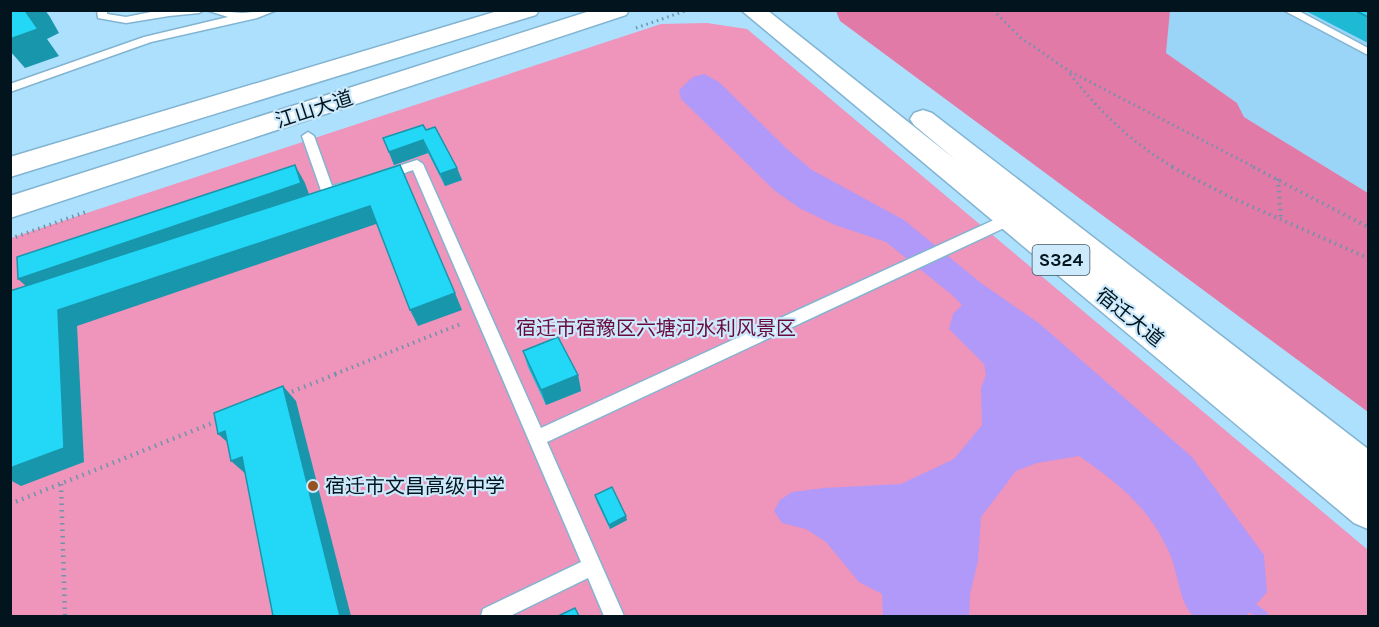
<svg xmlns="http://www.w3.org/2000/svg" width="1379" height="627" font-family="Karla,'Noto Sans SC',sans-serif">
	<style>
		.built { fill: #9ad4f6 }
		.green { fill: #ef94bb }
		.forest { fill: #e27aa8 }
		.water { fill: #b099f9 }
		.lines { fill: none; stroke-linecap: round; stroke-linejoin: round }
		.stream { fill: #b099f9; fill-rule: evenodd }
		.lane-casing { stroke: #82b4d1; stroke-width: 3 }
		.secondary-casing { stroke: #82b4d1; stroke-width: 3 }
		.primary-casing { stroke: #82b4d1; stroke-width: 3 }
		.path-far2 { stroke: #6d94a9; stroke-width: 3; stroke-dasharray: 1.5 4; stroke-linecap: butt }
		.path-far1 { stroke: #6d94a9; stroke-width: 4; stroke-dasharray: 1.5 4.5; stroke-linecap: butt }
		.path { stroke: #6d94a9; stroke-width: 4.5; stroke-dasharray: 1.5 5; stroke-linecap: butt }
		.lane { fill: #fff; fill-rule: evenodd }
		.secondary { fill: #fff; fill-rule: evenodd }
		.primary { fill: #fff; fill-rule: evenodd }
		.wall { fill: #1eb9d4 }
		.shaded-wall { fill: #1896ac }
		.building { fill: #23d7f6; stroke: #1896ac; stroke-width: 1.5 }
		.poi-dot { fill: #965322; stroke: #cceafc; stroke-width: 2 }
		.labels { text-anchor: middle; stroke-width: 4.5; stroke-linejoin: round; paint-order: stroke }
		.shield { fill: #cceafc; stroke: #3f5561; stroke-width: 1.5 }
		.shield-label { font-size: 18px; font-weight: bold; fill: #02151f }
		.street-label { font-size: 20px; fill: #02151f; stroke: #cceafc }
		.park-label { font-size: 20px; fill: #690a3f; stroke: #cceafc }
		.poi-label { font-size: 20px; fill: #02151f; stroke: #cceafc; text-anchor: start }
	</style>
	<rect width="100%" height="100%" fill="#ade0fd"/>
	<polygon class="built" points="1170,11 1368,11 1368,193 1244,117 1237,103 1166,53"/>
	<polygon class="green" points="707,23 747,29 1368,550 1368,616 11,616 11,238 661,24"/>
	<polygon class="forest" points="836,11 1170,11 1166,53 1237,103 1244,117 1368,193 1368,412 840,21"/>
	<path class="water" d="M 704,74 L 719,82 L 787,149 L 812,170 L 904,220 L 981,283 L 1040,324 L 1192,457 L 1264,555 L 1267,592 L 1246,616 L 1193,616 C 1178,599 1179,574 1169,552 C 1148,506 1119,484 1079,456 L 1037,463 L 1016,471 L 981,517 L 978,561 L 970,594 L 969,616 L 883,616 L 882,594 L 859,582 L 826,542 L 806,529 L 782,523 L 774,511 L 780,500 L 792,492 L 824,488 L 901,484 L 954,459 L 982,425 L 981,388 L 986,375 L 984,364 L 949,329 L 953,314 L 962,305 L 951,294 L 886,242 L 835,225 L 801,209 L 775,191 L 681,99 L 679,90 L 693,77 Z"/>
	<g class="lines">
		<path class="stream" d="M 1253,602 L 1267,612 L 1269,616 C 1259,616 1251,618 1247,608 L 1249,604 Z"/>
		<defs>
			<g id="lane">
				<polygon points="97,10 107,10 107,14 126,17 161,10 204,10 199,13 169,16 126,23 98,18"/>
				<polygon points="206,10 242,13 277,10 257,18 151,42 10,92 10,84 144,37 228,17"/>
				<polygon points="1283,10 1297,10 1368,48 1368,55"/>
				<polygon points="308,132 314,136 332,186 342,183 347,185 349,188 347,191 328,198 323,196 302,136"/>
				<polygon points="417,160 423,164 541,428 1009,213 1019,213 1021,217 1019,221 547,442 624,616 604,616 588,578 510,616 481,616 483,609 581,562 413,170 382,181 375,176 377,173"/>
			</g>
			<g id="secondary">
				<polygon points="501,10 539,10 536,15 10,177 10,157"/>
				<polygon points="593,10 629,10 626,15 10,218 10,196"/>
			</g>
			<polygon id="primary" points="741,10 767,10 956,160 914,125 910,119 914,113 923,110 932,113 1368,449 1368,529 1354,523"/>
		</defs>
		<use href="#lane" class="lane-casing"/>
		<use href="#secondary" class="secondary-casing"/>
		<use href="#primary" class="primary-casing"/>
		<g class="path-far2">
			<polyline points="993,10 1021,38 1069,71 1256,168"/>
			<polyline points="636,28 688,10"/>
			<path d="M 1070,74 C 1100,112 1133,144 1175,168"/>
		</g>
		<g class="path-far1">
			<polyline points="1172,167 1230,197 1368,258"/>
			<polyline points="1253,167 1368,227"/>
			<polyline points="1278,179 1281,220"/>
			<polyline points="10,239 86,212"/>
			<polyline points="335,374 463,323"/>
		</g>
		<g class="path">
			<polyline points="286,394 339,373"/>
			<polyline points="61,484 65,616"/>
			<polyline points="10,504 220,420"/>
		</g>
		<use href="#lane" class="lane"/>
		<use href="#secondary" class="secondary"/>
		<use href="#primary" class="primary"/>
	</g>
	<g class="wall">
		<polygon points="1304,10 1368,10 1368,43"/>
		<polygon points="426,130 457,168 462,180 445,186 428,153 394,165 383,138"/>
		<polygon points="523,351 578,375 581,391 546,405 528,367"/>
		<polygon points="595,495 627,520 610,529 596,500"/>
	</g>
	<g class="shaded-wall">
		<polygon points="29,10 45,10 50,17 59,33 47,39 59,56 25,68 10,51 10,39 26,12"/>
		<polygon points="423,140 428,153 394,165 389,152"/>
		<polygon points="295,165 305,183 311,200 37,296 18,279"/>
		<polygon points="457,168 462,180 445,186 440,174"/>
		<polygon points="370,206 379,223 77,326 84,462 21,486 10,480 10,468 58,310"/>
		<polygon points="455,293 462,310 418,326 410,310"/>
		<polygon points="578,375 581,391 546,405 541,390"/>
		<polygon points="283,386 296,401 351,616 340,616"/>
		<polygon points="225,431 234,448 218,434"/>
		<polygon points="242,457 247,475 231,461"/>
		<polygon points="626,516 627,520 610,529 609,525"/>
	</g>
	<g class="building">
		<polygon points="10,10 29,10 26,12 38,29 10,39"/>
		<polygon points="1354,10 1368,10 1368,17"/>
		<polygon points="423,125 426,130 435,127 457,168 440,174 423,140 389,152 383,138"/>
		<polygon points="295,165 301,183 18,279 17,257"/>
		<polygon points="400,165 455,293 410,310 370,206 58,310 64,448 10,468 10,291"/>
		<polygon points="558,337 578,375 541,390 523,351"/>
		<polygon points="283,386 340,616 273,616 242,457 231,461 225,431 218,434 214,413"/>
		<polygon points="612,487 626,516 609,525 595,495"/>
		<polygon points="575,608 579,616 558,616"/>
	</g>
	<circle class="poi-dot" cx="313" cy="486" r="6"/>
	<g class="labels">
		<rect class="shield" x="1032.5" y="245" width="57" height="30" rx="4.5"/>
		<g class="shield-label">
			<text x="1061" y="266">S324</text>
		</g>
		<g class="street-label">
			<text transform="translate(314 109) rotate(-18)" y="7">江山大道</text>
			<text transform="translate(1130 317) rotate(39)" y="7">宿迁大道</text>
		</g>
		<g class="park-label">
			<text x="656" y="335">宿迁市宿豫区六塘河水利风景区</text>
		</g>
		<g class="poi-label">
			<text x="325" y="493">宿迁市文昌高级中学</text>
		</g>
	</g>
	<rect width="1379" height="627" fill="none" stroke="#02151f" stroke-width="24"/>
</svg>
